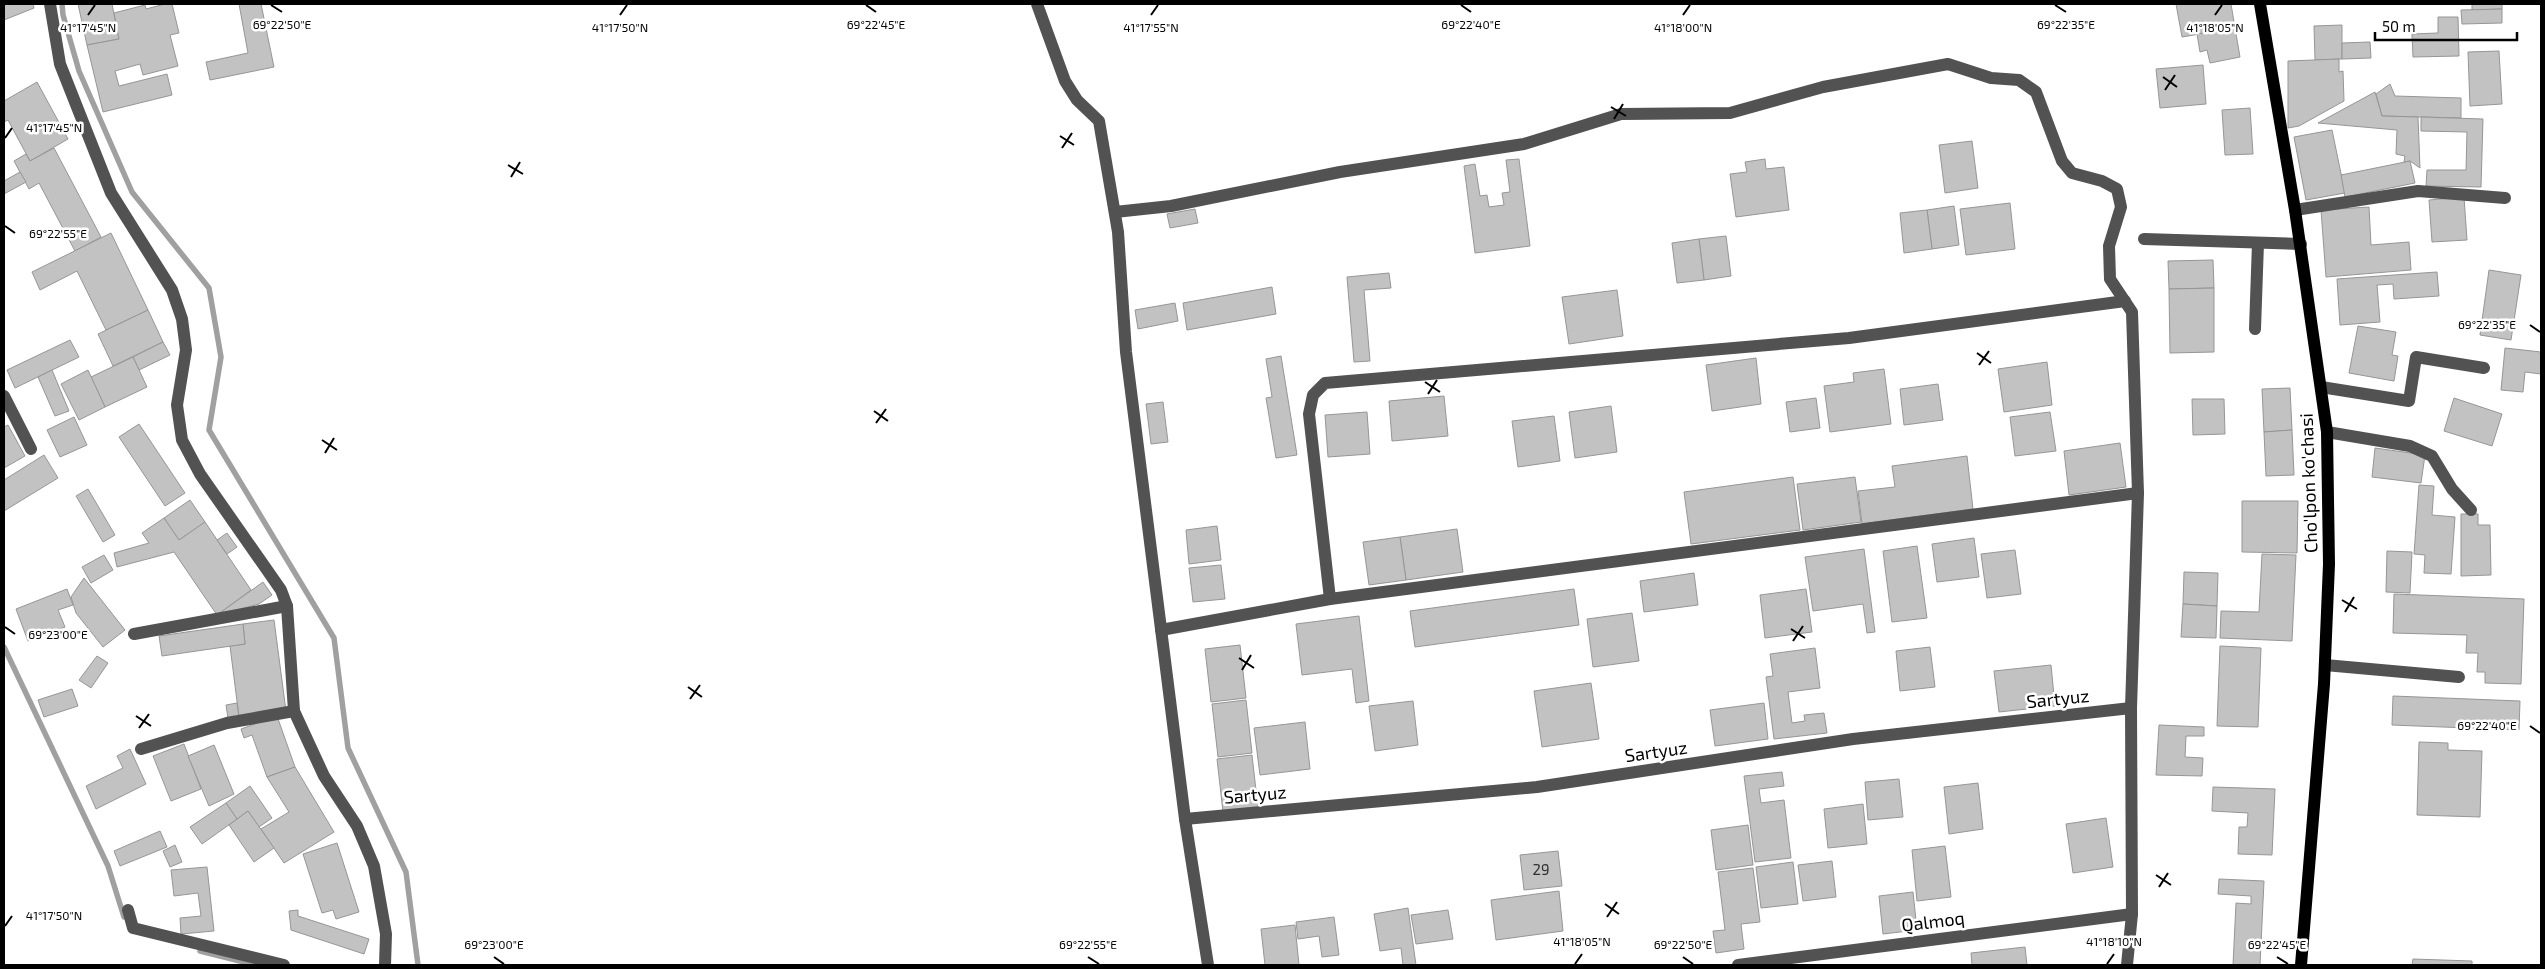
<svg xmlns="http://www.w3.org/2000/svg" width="2545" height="969" font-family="'Exo 2',sans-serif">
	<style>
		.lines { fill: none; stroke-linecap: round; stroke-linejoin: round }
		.stream { stroke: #a0a0a0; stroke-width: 5.5 }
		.building { fill: #c2c2c2; stroke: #969696 }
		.minor { stroke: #525252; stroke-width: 12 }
		.major { stroke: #000; stroke-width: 12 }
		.ticks { fill: none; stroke: #000; stroke-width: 2 }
		.labels { text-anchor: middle; stroke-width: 5; stroke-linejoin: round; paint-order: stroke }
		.number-label { font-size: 15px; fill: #303030 }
		.street-label { font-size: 18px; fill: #000; stroke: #fff }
		.ticks-label { font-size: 12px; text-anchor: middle; fill: #000; stroke: #fff; stroke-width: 5; stroke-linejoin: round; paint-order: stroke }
	</style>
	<rect width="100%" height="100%" fill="#fff"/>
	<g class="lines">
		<g class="stream">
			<polyline points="62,4 63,15 79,71 132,192 209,288 221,357 209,430 334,638 348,748 406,872 418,965"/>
			<polyline points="4,647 108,866 124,917"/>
			<polyline points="200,951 256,965"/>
		</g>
	</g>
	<g class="building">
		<polygon points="4,4 33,4 34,8 4,20"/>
		<polygon points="78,4 112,4 119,39 87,45"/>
		<polygon points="165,4 172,4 179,33 170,35 178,66 143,75 140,64 115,71 119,86 167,74 172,95 103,112 87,45 119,39 114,13 145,5 146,9"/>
		<polygon points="239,4 261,4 274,67 210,80 206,62 248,53"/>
		<polygon points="2176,4 2231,4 2235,28 2182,37"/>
		<polygon points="2472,4 2502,4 2502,9 2472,10"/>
		<polygon points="2502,9 2502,23 2462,24 2461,10"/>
		<polygon points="2438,17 2458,17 2459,56 2413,57 2412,34 2438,33"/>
		<polygon points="2342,25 2342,59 2315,60 2314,26"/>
		<polygon points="2235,28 2240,57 2210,63 2207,50 2200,52 2197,34"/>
		<polygon points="2370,42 2371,58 2342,59 2342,43"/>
		<polygon points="2499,51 2502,104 2470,106 2468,52"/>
		<polygon points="2339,59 2339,72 2343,71 2344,101 2299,126 2288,128 2288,61"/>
		<polygon points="2203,65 2206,104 2160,108 2156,69"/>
		<polygon points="37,82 68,139 30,161 8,120 4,122 4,101"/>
		<polygon points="2390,84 2395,96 2461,98 2461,118 2382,116 2376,94"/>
		<polygon points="2375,92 2382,116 2418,117 2420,168 2410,161 2404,162 2405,156 2396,154 2397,130 2318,123"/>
		<polygon points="2250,108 2253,154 2225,155 2222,110"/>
		<polygon points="2421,117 2483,119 2481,187 2426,186 2427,170 2466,170 2467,132 2421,131"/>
		<polygon points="2332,130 2345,193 2306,200 2294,137"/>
		<polygon points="1972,141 1978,188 1945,193 1939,145"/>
		<polygon points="54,148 101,237 75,251 39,183 29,189 14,161 26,154 30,161"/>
		<polygon points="1519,159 1530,246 1475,253 1464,166 1475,164 1480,196 1487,195 1489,207 1504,205 1502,193 1510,192 1506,160"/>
		<polygon points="1765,159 1766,169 1784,167 1789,210 1736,217 1730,174 1747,172 1745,162"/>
		<polygon points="2410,161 2415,183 2345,197 2341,175"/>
		<polygon points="20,172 26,182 4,194 4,181"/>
		<polygon points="2464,197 2467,240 2432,242 2429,200"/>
		<polygon points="2010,203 2015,249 1966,255 1960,209"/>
		<polygon points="1954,206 1959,245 1932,249 1927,210"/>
		<polygon points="2369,207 2371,245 2409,242 2411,270 2326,277 2321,210"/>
		<polygon points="1195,209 1198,223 1170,228 1167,214"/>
		<polygon points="1927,210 1932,249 1904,253 1900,213"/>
		<polygon points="111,233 148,310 106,330 77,271 40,290 32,272"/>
		<polygon points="1726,236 1731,276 1704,280 1699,239"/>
		<polygon points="1699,239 1704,280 1677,283 1672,243"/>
		<polygon points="2213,260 2214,288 2169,289 2168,261"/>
		<polygon points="2489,270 2521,275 2511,340 2480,335"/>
		<polygon points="2437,272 2439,296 2394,299 2393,284 2377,285 2380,322 2340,325 2337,279"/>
		<polygon points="1389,273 1391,288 1364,290 1370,361 1354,362 1347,277"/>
		<polygon points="1272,287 1276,314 1187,330 1183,303"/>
		<polygon points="2214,288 2214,352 2170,353 2169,289"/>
		<polygon points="1617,290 1623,336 1569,344 1562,297"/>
		<polygon points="1175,303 1178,321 1138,329 1135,310"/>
		<polygon points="148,310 163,342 113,366 98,334"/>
		<polygon points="2358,326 2396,332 2392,355 2398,356 2394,381 2349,373"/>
		<polygon points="70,340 79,357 15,388 7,370"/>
		<polygon points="163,342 170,355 139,370 133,357"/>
		<polygon points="2505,348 2541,352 2541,374 2525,372 2523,392 2501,390"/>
		<polygon points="1281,356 1297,455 1276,458 1266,398 1272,397 1266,359"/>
		<polygon points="133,357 147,387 105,407 91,377"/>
		<polygon points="1756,358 1761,404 1712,411 1706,365"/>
		<polygon points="2047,362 2052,405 2004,412 1998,369"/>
		<polygon points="1884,369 1891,424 1830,432 1824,386 1854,382 1853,373"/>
		<polygon points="52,370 69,411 55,416 38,377"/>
		<polygon points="88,370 105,407 79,420 61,384"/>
		<polygon points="1938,384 1943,420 1904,425 1900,389"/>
		<polygon points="2290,388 2292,430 2264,432 2262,389"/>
		<polygon points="1444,396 1448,436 1392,441 1389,401"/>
		<polygon points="1816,398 1820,428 1790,432 1786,402"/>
		<polygon points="2454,398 2502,414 2492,446 2444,431"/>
		<polygon points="2192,399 2224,399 2225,434 2193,435"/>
		<polygon points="1163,402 1168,442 1151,444 1146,404"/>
		<polygon points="1611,406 1617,452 1575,458 1569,412"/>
		<polygon points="1367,412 1370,454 1328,457 1325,415"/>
		<polygon points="2050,412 2056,451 2015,456 2010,417"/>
		<polygon points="1554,416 1560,461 1518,467 1512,421"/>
		<polygon points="74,417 87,445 60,457 47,430"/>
		<polygon points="139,424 185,493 165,506 119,437"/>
		<polygon points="8,425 25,456 4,468 4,427"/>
		<polygon points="2292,430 2294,475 2266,476 2264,432"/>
		<polygon points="2120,443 2126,487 2069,495 2064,451"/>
		<polygon points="2375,448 2425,455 2421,483 2372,477"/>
		<polygon points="44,455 58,478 4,511 4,480"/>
		<polygon points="1967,456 1973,509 1862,524 1858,491 1895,487 1892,466"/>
		<polygon points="1793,477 1800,530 1691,544 1684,492"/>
		<polygon points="1855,477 1861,522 1803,530 1797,484"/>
		<polygon points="2419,485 2434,486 2432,515 2455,517 2451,574 2424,573 2425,555 2414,554"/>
		<polygon points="88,489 115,535 103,542 76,496"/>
		<polygon points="190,500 205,522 179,540 164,518"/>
		<polygon points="2242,501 2298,501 2297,553 2242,552"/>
		<polygon points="2461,514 2478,514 2478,525 2490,525 2491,575 2461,576"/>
		<polygon points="164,518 179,540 205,522 251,590 217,615 174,552 117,567 114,553 149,543 142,533"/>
		<polygon points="1217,526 1221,560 1189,564 1186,530"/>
		<polygon points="1457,529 1463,572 1406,580 1400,537"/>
		<polygon points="227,533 237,547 227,554 217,540"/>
		<polygon points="1400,537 1406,580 1369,585 1363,542"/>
		<polygon points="1974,538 1979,577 1937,582 1932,544"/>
		<polygon points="1917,546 1927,618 1892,622 1883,551"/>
		<polygon points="1864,549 1875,632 1867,633 1863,604 1813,611 1805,557"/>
		<polygon points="2015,550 2021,594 1987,598 1981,554"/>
		<polygon points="2387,551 2412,552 2410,593 2386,592"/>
		<polygon points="2262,554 2296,555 2292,641 2220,638 2221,611 2259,612"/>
		<polygon points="104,555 113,570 91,583 82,567"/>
		<polygon points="1221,565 1225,599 1193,602 1189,568"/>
		<polygon points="2184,572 2218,573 2217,606 2183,604"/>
		<polygon points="1694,573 1698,605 1644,612 1640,581"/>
		<polygon points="84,578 125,630 103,647 76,613 71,597"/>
		<polygon points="263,582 272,595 259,604 217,615"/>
		<polygon points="67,589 73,605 58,610 65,627 28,641 16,609"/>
		<polygon points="1574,589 1579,625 1415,647 1410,611"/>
		<polygon points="1806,589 1812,632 1765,638 1760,595"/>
		<polygon points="2394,594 2524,599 2521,684 2485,683 2485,672 2477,672 2478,653 2466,653 2467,635 2393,633"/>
		<polygon points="2183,604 2217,606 2216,638 2181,637"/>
		<polygon points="1632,613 1639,661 1593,667 1587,619"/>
		<polygon points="1359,616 1369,701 1356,703 1352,669 1302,675 1296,624"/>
		<polygon points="274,620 286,711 239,717 230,646 245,644 243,624"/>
		<polygon points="243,624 245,644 162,656 159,636"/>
		<polygon points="1240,645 1246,698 1211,702 1205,649"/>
		<polygon points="2220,646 2261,648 2258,727 2217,726"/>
		<polygon points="1930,647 1935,687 1900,691 1896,651"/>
		<polygon points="1815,648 1820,688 1788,692 1792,723 1805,721 1804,715 1824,713 1827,733 1774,739 1766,677 1773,676 1770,654"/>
		<polygon points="97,656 108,663 91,688 79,680"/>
		<polygon points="2051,665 2055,706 1999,712 1994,671"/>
		<polygon points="1591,683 1599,739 1542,747 1534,691"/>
		<polygon points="72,689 78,706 44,717 38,700"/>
		<polygon points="2393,696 2520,701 2519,730 2392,725"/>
		<polygon points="1246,700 1252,753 1218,757 1212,704"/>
		<polygon points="1413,701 1418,745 1375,751 1369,706"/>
		<polygon points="237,703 239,717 228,718 226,705"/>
		<polygon points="1764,703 1768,739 1715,746 1710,710"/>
		<polygon points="277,716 295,767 267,777 252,735 244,738 241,729"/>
		<polygon points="1305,722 1310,769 1260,775 1254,728"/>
		<polygon points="2159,725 2204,727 2204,736 2186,736 2185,757 2203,758 2202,776 2156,775"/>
		<polygon points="2419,742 2448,743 2448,750 2482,751 2480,817 2417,815"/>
		<polygon points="184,744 201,789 171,801 153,756"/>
		<polygon points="214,745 234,794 209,806 188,756"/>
		<polygon points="130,749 146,784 96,809 86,786 123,768 117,756"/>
		<polygon points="1252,755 1258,808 1223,812 1217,759"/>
		<polygon points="295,767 334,832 284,863 261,829 289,812 267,777"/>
		<polygon points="1782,772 1784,786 1759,789 1761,803 1784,800 1791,858 1755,862 1744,776"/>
		<polygon points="1899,779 1903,817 1868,820 1865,782"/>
		<polygon points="1978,783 1983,829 1949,834 1944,787"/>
		<polygon points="250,786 272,818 259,827 248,811 237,819 226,803"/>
		<polygon points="2213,787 2275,789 2272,855 2238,854 2239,827 2247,827 2248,813 2212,811"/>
		<polygon points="226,803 237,819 202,844 190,827"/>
		<polygon points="1863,804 1867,844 1828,848 1824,809"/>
		<polygon points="248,811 274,848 254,862 229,825"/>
		<polygon points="2106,818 2113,867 2073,873 2066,824"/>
		<polygon points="1748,825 1753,865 1716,870 1711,830"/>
		<polygon points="160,831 167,847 120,866 114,851"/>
		<polygon points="337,843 359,912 336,919 333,910 322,913 303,854"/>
		<polygon points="175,845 182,862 170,867 163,851"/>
		<polygon points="1945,846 1951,897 1917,901 1912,850"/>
		<polygon points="1558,851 1562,886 1524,890 1520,855"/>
		<polygon points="1832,861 1836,897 1803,901 1798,865"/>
		<polygon points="1793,862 1798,904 1761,908 1756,867"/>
		<polygon points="207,867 214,931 181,934 180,918 201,916 198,893 174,896 171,870"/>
		<polygon points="1753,868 1760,922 1741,924 1744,949 1716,953 1713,931 1725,930 1718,872"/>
		<polygon points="2219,879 2264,881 2260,965 2233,965 2236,903 2251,904 2251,896 2218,894"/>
		<polygon points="1559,891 1563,931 1496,940 1491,900"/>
		<polygon points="1913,892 1917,930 1883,934 1879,896"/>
		<polygon points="1408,908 1416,965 1403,965 1401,948 1380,951 1374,914"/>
		<polygon points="298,910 298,916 369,939 364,954 291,930 289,911"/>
		<polygon points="1448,910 1453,939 1416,944 1411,915"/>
		<polygon points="1334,917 1339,955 1322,957 1319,936 1298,939 1296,922"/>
		<polygon points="1295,925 1299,965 1265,965 1261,929"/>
		<polygon points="2025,947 2027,965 1972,965 1971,953"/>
		<polygon points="2413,959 2472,961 2472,965 2412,965"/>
	</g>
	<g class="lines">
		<g class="minor">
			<polyline points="50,4 60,64 111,193 172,290 182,319 186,350 177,405 182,440 200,474 281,590 287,606 294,711 324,776 357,826 374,866 386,934 385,965"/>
			<polyline points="1037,4 1065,81 1077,100 1099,121 1118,232 1126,352 1185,819 1208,965"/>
			<polyline points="2295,210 2418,191 2505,198"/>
			<polyline points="1115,212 1171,206 1340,172 1524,144 1621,114 1730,113 1823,87 1948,64 1991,78 2019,80 2036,92 2062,161 2072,173 2102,181 2117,189 2121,207 2109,246 2110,279 2132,312 2138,493 2131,708 2132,914 2127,965"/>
			<polyline points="2144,239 2301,244"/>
			<polyline points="2255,329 2258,243"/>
			<polyline points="2321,387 2409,401 2416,357 2484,368"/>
			<polyline points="4,396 31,449"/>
			<polyline points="2327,432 2410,446 2432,456 2452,489 2471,510"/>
			<polyline points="1330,599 1309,414 1313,395 1325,383 1849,338 2125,301"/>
			<polyline points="1161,630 1330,599 2138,493"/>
			<polyline points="134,634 287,606"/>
			<polyline points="2325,665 2459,677"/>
			<polyline points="141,749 227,723 294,711"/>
			<polyline points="1185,819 1537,787 1853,739 2131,708"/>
			<polyline points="128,910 133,928 284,965"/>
			<polyline points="1738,965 2132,914"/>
		</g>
		<polyline class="major" points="2260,4 2295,210 2327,432 2329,564 2324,684 2301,965"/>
	</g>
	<path class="ticks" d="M 271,5 L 282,12M 866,5 L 876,12M 1461,5 L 1471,12M 2055,5 L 2066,12M 88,15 L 95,5M 620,15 L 627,5M 1151,15 L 1158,5M 1683,15 L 1690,5M 2215,15 L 2222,5M 2163,77 L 2177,87M 2165,90 L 2175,75M 1611,107 L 1626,116M 1614,119 L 1623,104M 1060,136 L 1074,145M 5,138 L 12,128M 1062,148 L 1072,133M 508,165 L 523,174M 511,177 L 520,162M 5,226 L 15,233M 2530,325 L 2540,332M 1977,353 L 1991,363M 1979,365 L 1989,351M 1425,382 L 1440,392M 1428,394 L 1437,380M 874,411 L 888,421M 876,423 L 886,409M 322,440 L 337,450M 325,453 L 334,438M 2342,600 L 2357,609M 2345,612 L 2354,597M 5,627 L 15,634M 1791,629 L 1805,638M 1793,641 L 1803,626M 1239,658 L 1254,668M 1242,670 L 1251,655M 688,687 L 702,697M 690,699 L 700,685M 136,716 L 151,726M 2530,726 L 2540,733M 139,728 L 149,714M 2156,875 L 2171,885M 2159,887 L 2168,873M 1605,904 L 1619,914M 1607,917 L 1617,902M 5,926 L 12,916M 494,957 L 504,964M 1088,957 L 1099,964M 1683,957 L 1693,964M 2277,957 L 2288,964M 1575,964 L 1582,954M 2107,964 L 2114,954"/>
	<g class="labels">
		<g class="number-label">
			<text x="1541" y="875">29</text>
		</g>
		<g class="street-label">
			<text transform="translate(2309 483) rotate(-92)" y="6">Cho'lpon ko'chasi</text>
			<text transform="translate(2058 699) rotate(-6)" y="6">Sartyuz</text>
			<text transform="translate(1656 752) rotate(-8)" y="6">Sartyuz</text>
			<text transform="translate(1255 795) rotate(-5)" y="6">Sartyuz</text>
			<text transform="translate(1933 922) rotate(-7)" y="6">Qalmoq</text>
		</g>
	</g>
	<g class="ticks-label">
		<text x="282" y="29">69°22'50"E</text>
		<text x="876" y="29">69°22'45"E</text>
		<text x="1471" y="29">69°22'40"E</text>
		<text x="2066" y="29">69°22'35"E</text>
		<text x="88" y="32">41°17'45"N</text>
		<text x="620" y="32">41°17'50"N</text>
		<text x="1151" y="32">41°17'55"N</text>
		<text x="1683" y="32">41°18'00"N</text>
		<text x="2215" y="32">41°18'05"N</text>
		<text x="54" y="132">41°17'45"N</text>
		<text x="58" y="238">69°22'55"E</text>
		<text x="2487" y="329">69°22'35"E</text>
		<text x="58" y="639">69°23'00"E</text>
		<text x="2487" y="730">69°22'40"E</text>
		<text x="54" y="920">41°17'50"N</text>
		<text x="1582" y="946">41°18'05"N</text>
		<text x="2114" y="946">41°18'10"N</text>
		<text x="494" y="949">69°23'00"E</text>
		<text x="1088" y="949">69°22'55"E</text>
		<text x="1683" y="949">69°22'50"E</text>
		<text x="2277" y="949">69°22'45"E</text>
	</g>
	<rect width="2545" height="969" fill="none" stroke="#000000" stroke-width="10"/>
	<path d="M2375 32v8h142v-8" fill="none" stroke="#000000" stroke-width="2.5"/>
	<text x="2382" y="32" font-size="15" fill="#000000" stroke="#ffffff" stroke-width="4" paint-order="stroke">50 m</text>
</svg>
